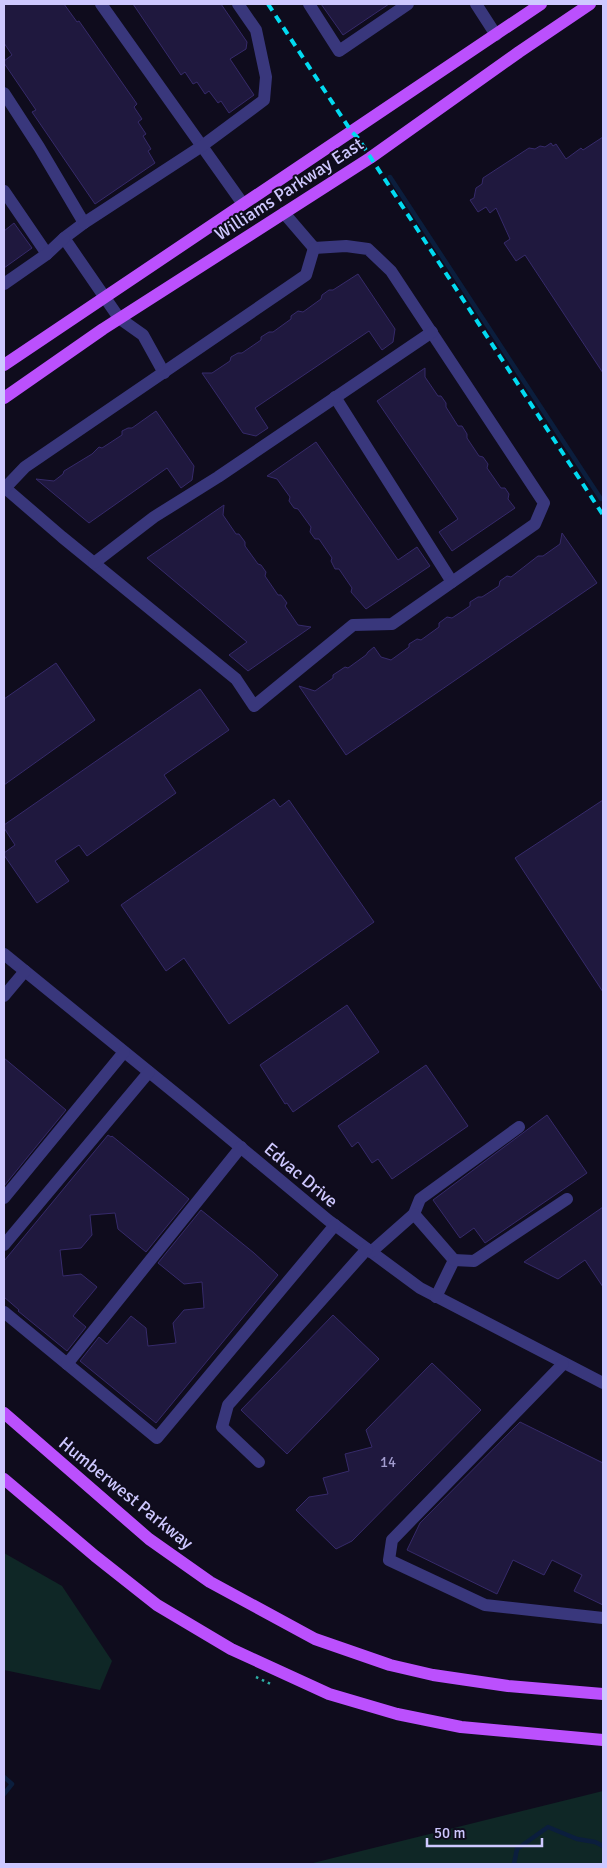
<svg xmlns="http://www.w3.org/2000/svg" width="607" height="1868" font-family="Signika,sans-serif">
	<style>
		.green { fill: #0f2726 }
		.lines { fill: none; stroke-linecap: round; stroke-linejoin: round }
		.stream { stroke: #0b1e3d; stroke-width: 4.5 }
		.building { fill: #1f183e; stroke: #362a6a }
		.path { stroke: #2eada4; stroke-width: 2.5; stroke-dasharray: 2.5 4; stroke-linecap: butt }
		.minor { stroke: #39377c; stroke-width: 12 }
		.major { stroke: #bb50fd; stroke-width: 12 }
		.rail { stroke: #02dbf1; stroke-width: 4; stroke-dasharray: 8 6; stroke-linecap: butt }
		.labels { text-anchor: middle; stroke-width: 4; stroke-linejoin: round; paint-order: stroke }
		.number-label { font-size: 15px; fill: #a29ccf }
		.street-label { font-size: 18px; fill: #cec8ff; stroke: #0f0c1d }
	</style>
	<rect width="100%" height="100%" fill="#0f0c1d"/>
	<g class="green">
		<polygon points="4,1553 62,1586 112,1661 100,1690 4,1670"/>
		<polygon points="603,1791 603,1864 309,1864"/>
	</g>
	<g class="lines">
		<g class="stream">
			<polyline points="390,177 601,499"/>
			<polyline points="4,1777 12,1784 4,1794"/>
			<polyline points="514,1864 517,1849 548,1827 577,1839 595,1842 603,1846"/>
		</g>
	</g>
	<g class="building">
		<polygon points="4,4 64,4 77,22 79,21 137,104 134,107 142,119 138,122 146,134 143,136 151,149 148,151 155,163 95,204 32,112 36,110 4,63 4,61 12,55 4,43"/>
		<polygon points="133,4 221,4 247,42 246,49 230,59 254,95 229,113 221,101 218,103 209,91 205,94 197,82 193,84 185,72 181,75"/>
		<polygon points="321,4 389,4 343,35"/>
		<polygon points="603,137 603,373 525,255 516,261 504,243 510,239 496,208 490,213 486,207 478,212 470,200 474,198 476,188 482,184 483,178 529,148 535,149 540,146 545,147 551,143 553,146 556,144 566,159 581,148 583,150"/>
		<polygon points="14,223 32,248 4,268 4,231"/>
		<polygon points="358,274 395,329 393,342 382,350 369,331 255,408 268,428 256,436 243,433 202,373 212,373 230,361 231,357 238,353 242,353 261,340 261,337 269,332 273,332 291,319 291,316 298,311 303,312 321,299 322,295 329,290 333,290"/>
		<polygon points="425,368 425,377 438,396 441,396 446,403 446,407 458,426 462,426 467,434 467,438 479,456 483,457 488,464 487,468 501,488 505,488 509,494 508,499 515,508 452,551 439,532 458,519 377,401"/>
		<polygon points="156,411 194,466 192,480 181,488 167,468 89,523 36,479 54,481 63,474 64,471 92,454 99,447 102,448 122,435 122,431 128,428 132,428"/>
		<polygon points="316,442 398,560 417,547 430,566 366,609 351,592 352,588 339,569 335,569 331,561 332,558 319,539 315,539 310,532 311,527 298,509 294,508 289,501 290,497 277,479 267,476"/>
		<polygon points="224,505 223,515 236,534 239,534 245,542 245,546 258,564 261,565 266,572 265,576 278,595 281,595 287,603 285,606 298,625 311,627 248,671 229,655 247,642 147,558"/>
		<polygon points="562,533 597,583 346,755 299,686 315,691 333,678 333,675 345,667 348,668 366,655 368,652 374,647 381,657 391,660 409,647 409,644 417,639 421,640 439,627 439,623 447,617 452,618 470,606 470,602 478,597 482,597 499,586 500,581 507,576 511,577 538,556 543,556 560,544"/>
		<polygon points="56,663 95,720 4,785 4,699"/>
		<polygon points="200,689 229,730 164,775 176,793 87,856 79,845 55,861 69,881 37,903 4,855 4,853 15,845 4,828 4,825"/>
		<polygon points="274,799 280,807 289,800 374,922 229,1024 184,958 166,971 121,905"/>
		<polygon points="603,800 603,992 515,858"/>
		<polygon points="347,1005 379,1052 293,1112 287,1103 285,1104 260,1065"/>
		<polygon points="4,1058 66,1110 4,1186"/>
		<polygon points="426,1065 468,1126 392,1179 378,1159 372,1163 358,1142 352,1147 338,1126"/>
		<polygon points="547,1115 587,1173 485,1243 474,1228 460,1238 433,1200"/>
		<polygon points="108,1135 111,1137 112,1136 189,1199 146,1252 118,1229 115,1213 90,1215 92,1235 81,1248 60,1250 63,1276 81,1274 97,1287 73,1316 86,1327 67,1351 18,1311 19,1310 4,1297 4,1261"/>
		<polygon points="603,1207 603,1287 585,1260 558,1279 524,1262"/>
		<polygon points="201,1210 254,1253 278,1275 156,1423 80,1361 99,1337 107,1344 131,1316 146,1328 148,1346 176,1343 173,1323 184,1310 204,1308 202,1282 184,1284 158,1263"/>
		<polygon points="333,1315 379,1359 287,1454 241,1410"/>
		<polygon points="432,1363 481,1410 352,1541 336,1549 296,1510 309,1497 328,1494 323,1478 349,1471 345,1454 372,1447 366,1430"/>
		<polygon points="520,1422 603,1463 603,1605 574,1591 582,1575 552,1560 544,1575 513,1560 497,1594 407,1550 420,1523"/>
	</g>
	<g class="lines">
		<polyline class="path" points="256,1677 273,1685"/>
		<g class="minor">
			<polyline points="101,4 243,204"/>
			<polyline points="309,4 339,51 408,4"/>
			<polyline points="476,4 496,35"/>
			<polyline points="4,93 39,147 84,223 64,238 119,318 143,335 164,373"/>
			<polyline points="4,191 47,254"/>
			<polyline points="84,223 202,146 264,100 266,77 256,30 238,4"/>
			<polyline points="4,284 47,254 64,238"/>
			<polyline points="335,397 452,582"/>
			<polyline points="4,487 62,537 236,679 254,706 353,625 392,624 535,524 544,503 391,271 368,249 346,246 314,248 284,213"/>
			<polyline points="5,488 25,467 306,275 314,248"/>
			<polyline points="94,563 154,517 218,477 432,332"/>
			<polyline points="4,954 191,1106 328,1220 420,1288 603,1383"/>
			<polyline points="4,996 25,971"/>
			<polyline points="4,1198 124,1052"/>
			<polyline points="414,1214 420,1199 519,1127"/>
			<polyline points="4,1245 149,1072"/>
			<polyline points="371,1252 414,1214 454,1260 436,1297"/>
			<polyline points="454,1260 474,1261 567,1199"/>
			<polyline points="4,1312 157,1438 335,1225"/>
			<polyline points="67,1364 241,1147"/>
			<polyline points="563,1364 392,1540 389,1560 485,1605 603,1618"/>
			<polyline points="259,1462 222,1427 228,1405 367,1249"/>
		</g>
		<g class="major">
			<polyline points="4,365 541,4"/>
			<polyline points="4,398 103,329 370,158 519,52 590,4"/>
			<polyline points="4,1413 149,1539 210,1582 315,1639 390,1665 433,1675 508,1686 603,1694"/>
			<polyline points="4,1479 95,1556 157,1605 231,1649 329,1694 397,1714 461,1727 603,1740"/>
		</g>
		<polyline class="rail" points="268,4 351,131 358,138 603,515"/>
	</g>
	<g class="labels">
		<g class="number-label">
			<text x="388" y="1467">14</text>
		</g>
		<g class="street-label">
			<text transform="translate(289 189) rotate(-33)" y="6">Williams Parkway East</text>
			<text transform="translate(301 1175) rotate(40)" y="6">Edvac Drive</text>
			<text transform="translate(126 1493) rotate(39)" y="6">Humberwest Parkway</text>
		</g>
	</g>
	<rect width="607" height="1868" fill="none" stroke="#cec8ff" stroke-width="10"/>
	<path d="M427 1838v8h115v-8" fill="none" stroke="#cec8ff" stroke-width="2.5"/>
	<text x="434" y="1838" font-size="15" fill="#cec8ff" stroke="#0f0c1d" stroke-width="4" paint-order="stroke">50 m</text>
</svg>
